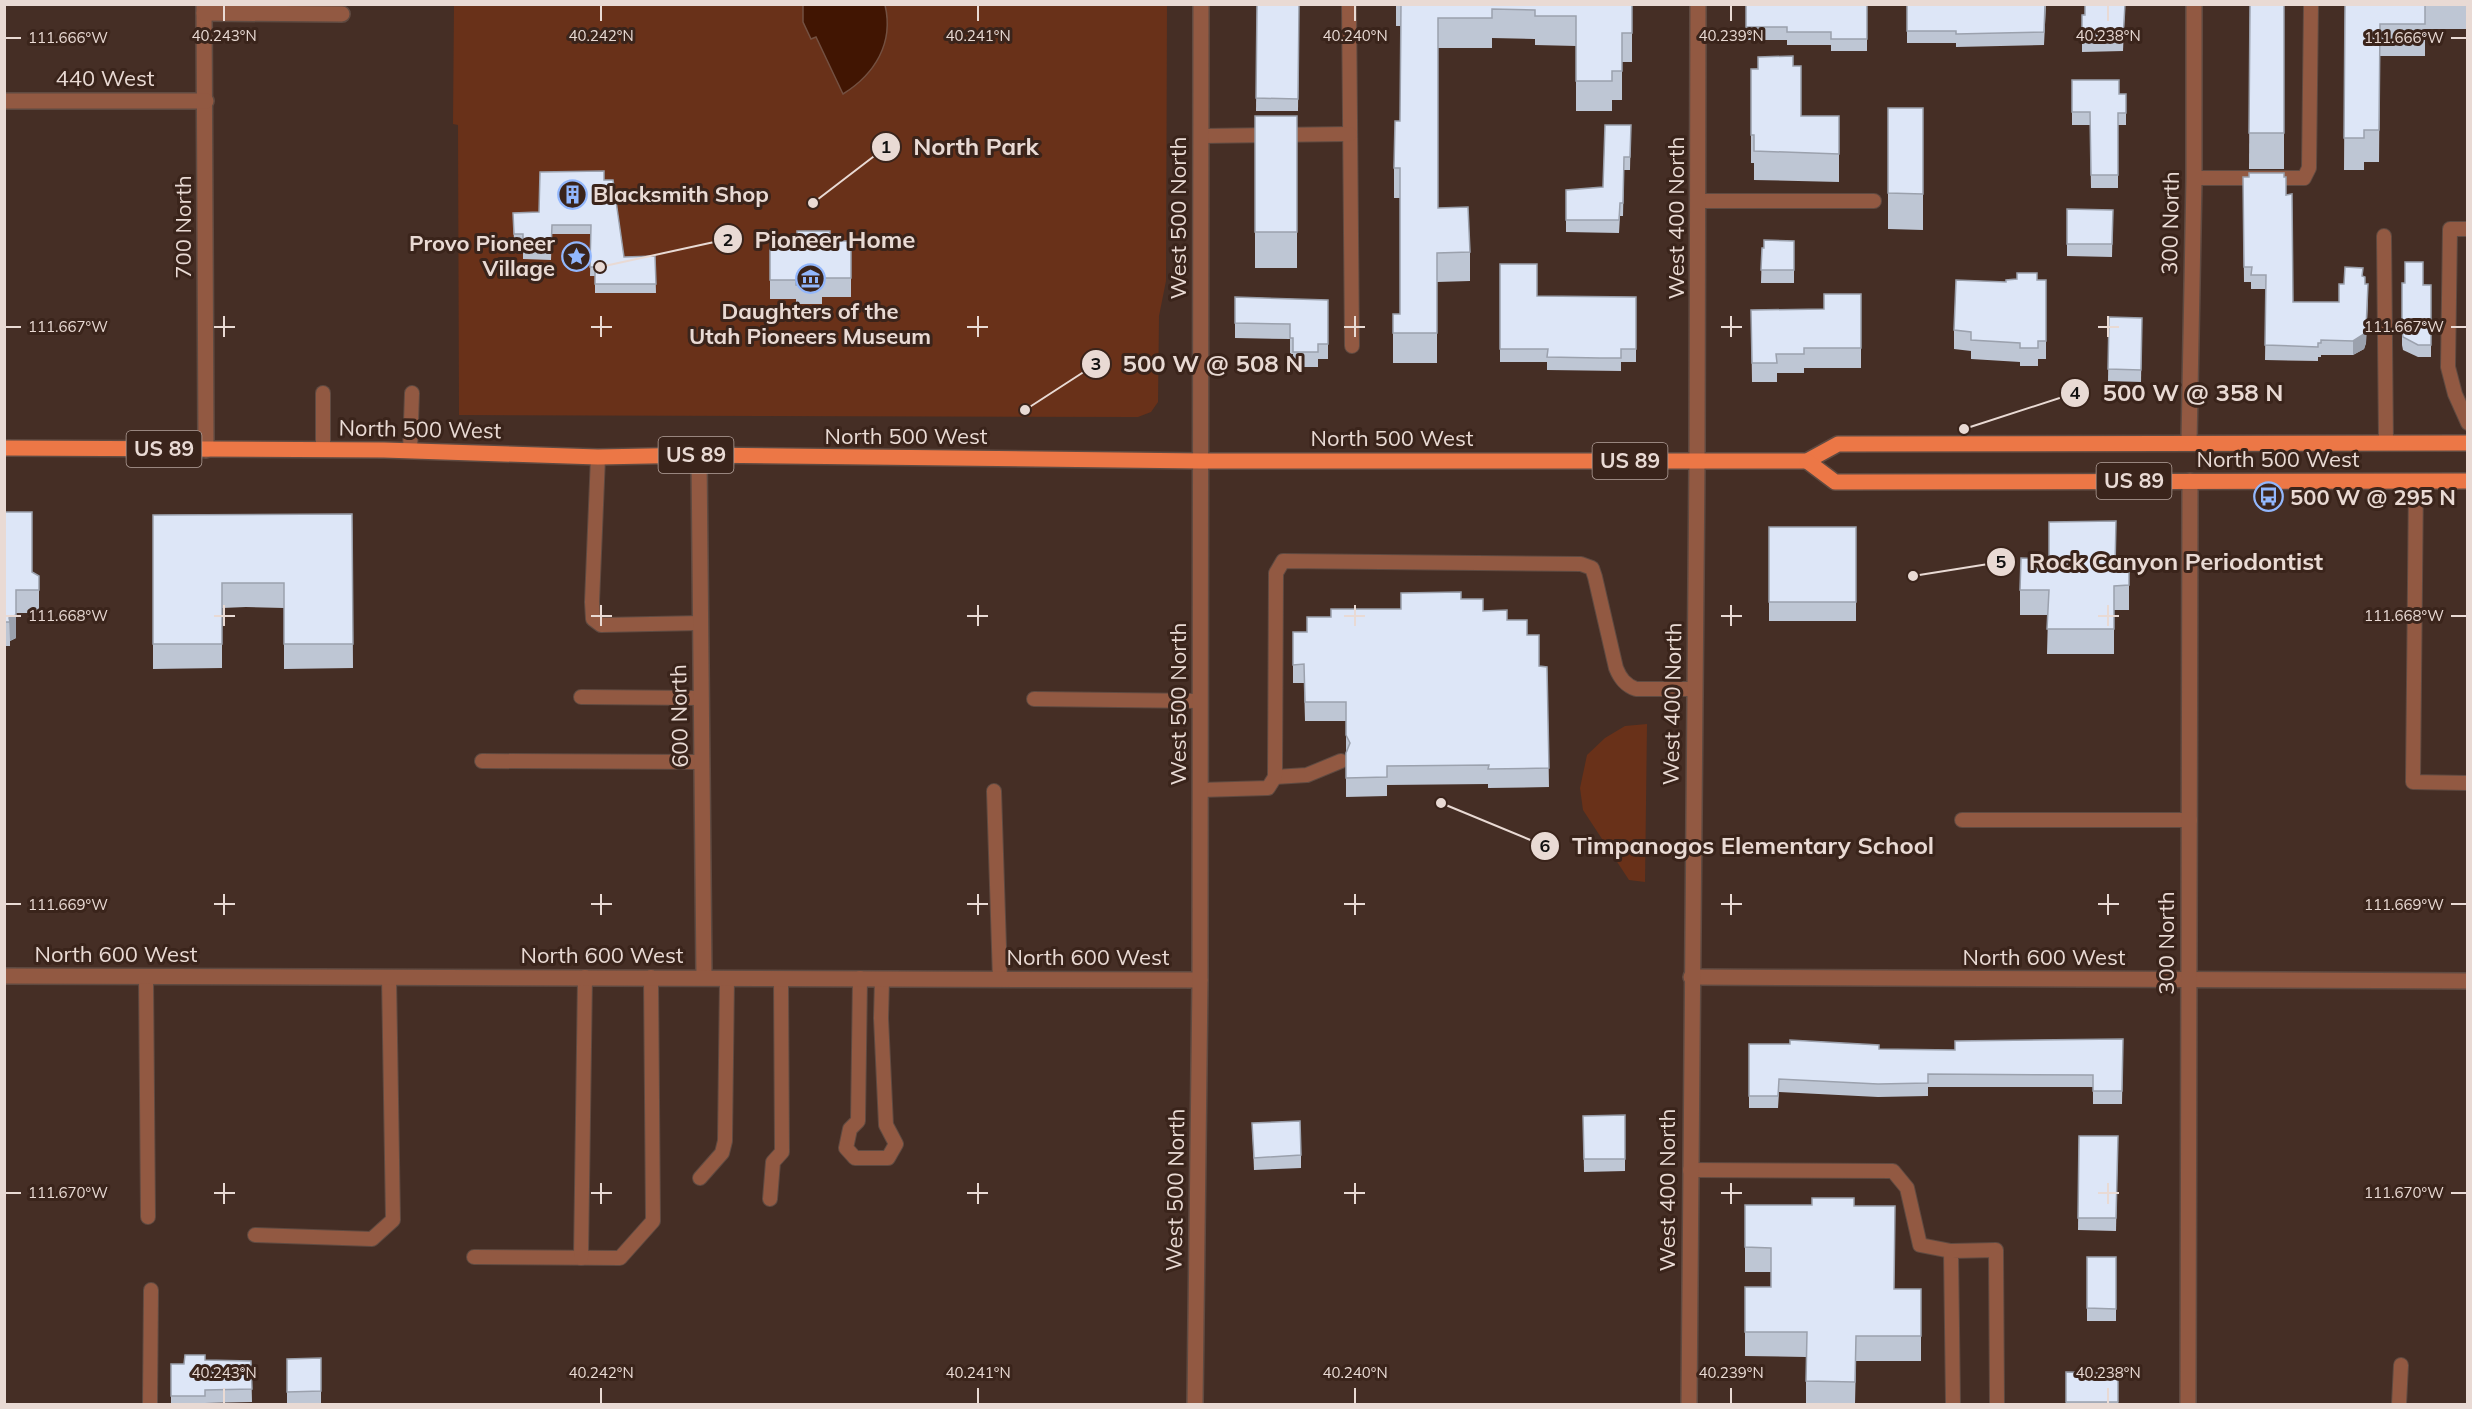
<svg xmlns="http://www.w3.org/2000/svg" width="2472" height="1409" font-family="Mulish,sans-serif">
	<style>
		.green { fill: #693119 }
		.water { fill: #411502; stroke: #735041; stroke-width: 1.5 }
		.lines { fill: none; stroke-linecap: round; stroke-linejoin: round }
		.service-casing { stroke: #5f4a41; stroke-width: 16 }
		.minor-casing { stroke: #5f4a41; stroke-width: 18 }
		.tertiary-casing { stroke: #5f4a41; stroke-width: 18 }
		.primary-casing { stroke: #5f4a41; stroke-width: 18 }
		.service { stroke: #925942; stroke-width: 14 }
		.minor { stroke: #925942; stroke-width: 15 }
		.tertiary { stroke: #925942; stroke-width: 15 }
		.primary { stroke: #ec7746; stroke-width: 15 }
		.wall { fill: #bec6d4 }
		.shaded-wall { fill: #9ba1ad }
		.building { fill: #dde6f7; stroke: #9ba1ad; stroke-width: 1.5 }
		.ticks { fill: none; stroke: #e9dad4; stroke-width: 2 }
		.labels { text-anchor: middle; stroke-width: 6; stroke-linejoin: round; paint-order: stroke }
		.shield { fill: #3a241b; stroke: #b4a39c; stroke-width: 1.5 }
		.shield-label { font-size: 21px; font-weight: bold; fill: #e9dad4 }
		.street-label { font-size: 22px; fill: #e9dad4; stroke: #3a241b }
		.poi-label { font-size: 22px; font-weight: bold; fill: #e9dad4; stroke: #3a241b; text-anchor: start }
		.ticks-label { font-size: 15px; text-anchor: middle; fill: #e9dad4; stroke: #3a241b; stroke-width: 6; stroke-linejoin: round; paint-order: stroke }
		.leader { fill: none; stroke: #e9dad4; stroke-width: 2 }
		.callout-dot { fill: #e9dad4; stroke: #3a241b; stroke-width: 2 }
		.mark-label { font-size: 18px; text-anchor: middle; font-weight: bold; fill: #111 }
		.callout-label { font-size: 24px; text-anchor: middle; font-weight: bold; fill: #e9dad4; stroke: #3a241b; stroke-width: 6; stroke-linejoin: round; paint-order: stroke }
	</style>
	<rect width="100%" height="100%" fill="#452e25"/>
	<g class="green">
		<polygon points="454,5 1167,5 1166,281 1159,316 1158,402 1151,412 1138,417 459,415 458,125 453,124"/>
		<polygon points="1647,724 1645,882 1629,880 1583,810 1580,788 1587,755 1605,738 1625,726"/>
	</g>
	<path class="water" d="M 803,5 L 885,5 C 894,43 875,74 843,94 L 816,37 L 811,39 L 803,22 Z"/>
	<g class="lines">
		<defs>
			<g id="service">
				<polyline points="1349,4 1352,346"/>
				<polyline points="1201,136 1350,134"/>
				<polyline points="2194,178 2304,178 2309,168 2311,4"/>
				<polyline points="1698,201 1874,201"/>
				<polyline points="2468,229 2450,229 2448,367 2455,394 2468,423"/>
				<polyline points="2384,236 2386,443"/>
				<polyline points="323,393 323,450"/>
				<polyline points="410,451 412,393"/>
				<polyline points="598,457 592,602 593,619 601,625 701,623"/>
				<polyline points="2416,482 2413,782 2468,783"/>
				<polyline points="581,697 701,698"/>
				<polyline points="1034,699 1200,701"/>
				<polyline points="482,761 702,762"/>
				<polyline points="1275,777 1307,775 1341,761"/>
				<path d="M 1200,790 L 1268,788 L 1275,777 L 1276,573 L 1283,561 L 1581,564 L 1592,568 L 1595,577 L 1616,668 C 1620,678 1625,685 1636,689 L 1694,689"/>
				<polyline points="994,791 1000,979"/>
				<polyline points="1962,820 2190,820"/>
				<polyline points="146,976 148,1217"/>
				<polyline points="860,978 858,1121 850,1129 846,1148 855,1158 888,1158 896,1144 886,1125 881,1018 882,979"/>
				<polyline points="1690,1170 1893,1171 1907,1188 1920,1245 1951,1251"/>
				<polyline points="700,1178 722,1153 725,1141 727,978"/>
				<polyline points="770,1199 773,1162 782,1152 781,979"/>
				<polyline points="255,1235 372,1239 393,1220 389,977"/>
				<polyline points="474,1257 620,1258 653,1221 651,977"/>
				<polyline points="581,1258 585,977"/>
				<polyline points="150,1404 151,1290"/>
				<polyline points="1953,1404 1951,1251 1996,1250 1997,1404"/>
				<polyline points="2399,1404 2401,1365"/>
			</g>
			<g id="minor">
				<polyline points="204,4 206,450"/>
				<polyline points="204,13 342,14"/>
				<polyline points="4,101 206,101"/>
				<polyline points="2189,443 2194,178 2194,4"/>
				<polyline points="699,455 704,977"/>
				<polyline points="4,976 1200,980"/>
				<polyline points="1691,977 2468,981"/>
				<polyline points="1689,1404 1697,461 1698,4"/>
				<polyline points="2188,1404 2190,481"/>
			</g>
			<polyline id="tertiary" points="1195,1404 1200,980 1201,4"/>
			<g id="primary">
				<polyline points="4,448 384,450 598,457 699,455 1200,461 1807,461 1838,444 2468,443"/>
				<polyline points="1807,461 1835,482 2468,481"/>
			</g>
		</defs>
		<use href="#service" class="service-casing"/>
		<use href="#minor" class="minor-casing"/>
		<use href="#tertiary" class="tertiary-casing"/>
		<use href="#primary" class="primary-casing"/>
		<use href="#service" class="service"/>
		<use href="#minor" class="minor"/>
		<use href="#tertiary" class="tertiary"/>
		<use href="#primary" class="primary"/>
	</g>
	<g class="wall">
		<polygon points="1257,4 1299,4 1298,111 1256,111"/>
		<polygon points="1396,4 1632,4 1632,62 1622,62 1622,100 1612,100 1612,111 1576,111 1576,46 1535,45 1535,39 1492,38 1492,48 1438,48 1438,208 1470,252 1470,281 1437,282 1437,363 1393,363 1393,314 1400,314 1400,198 1394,198 1394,168 1400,121 1401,26 1396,26"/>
		<polygon points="1746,4 1867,4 1867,51 1831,51 1831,45 1787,45 1787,40 1746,40"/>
		<polygon points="1907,4 2046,4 2044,45 1956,47 1956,43 1907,43"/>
		<polygon points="2125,4 2123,51 2082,52 2082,15"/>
		<polygon points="2250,4 2284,4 2284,169 2249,169"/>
		<polygon points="2345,4 2468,4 2468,29 2425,29 2425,56 2380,56 2379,162 2364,162 2364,170 2344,170"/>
		<polygon points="1793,66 1801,116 1839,116 1839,182 1754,180 1754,163 1751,163 1751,69"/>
		<polygon points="2072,80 2119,94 2126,94 2126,125 2118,125 2118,188 2091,188 2090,125 2072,125"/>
		<polygon points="1888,108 1923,108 1923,230 1888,229"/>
		<rect x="1255" y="116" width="42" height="152"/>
		<polygon points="1631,125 1630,170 1624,170 1623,216 1620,216 1619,233 1566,232 1566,190 1603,187"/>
		<polygon points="2243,177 2286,195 2293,302 2339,302 2344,284 2363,276 2365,284 2368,298 2366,343 2364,349 2353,355 2321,355 2321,357 2318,357 2318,361 2265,360 2266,289 2251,289 2251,282 2244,282"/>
		<polygon points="604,180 624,257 655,256 656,293 595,293 595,276 590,276 591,234 552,234 551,260 523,259 523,243 514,243 513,213 539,212"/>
		<polygon points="2067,209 2113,210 2112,257 2067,256"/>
		<polygon points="770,240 851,241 851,297 822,297 822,304 796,304 796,299 770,299"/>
		<polygon points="1794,241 1794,283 1761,283 1762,248"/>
		<polygon points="1500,264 1537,296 1636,297 1636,362 1621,362 1621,371 1547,370 1547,362 1500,362"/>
		<polygon points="2046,280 2046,359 2038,359 2038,366 2020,366 2020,362 1971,359 1971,351 1954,349 1954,330 2006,282"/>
		<polygon points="2402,283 2431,285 2431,357 2418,357 2403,350 2402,345"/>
		<polygon points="1861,294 1861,368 1804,368 1804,373 1777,373 1777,382 1752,382 1751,310 1824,309"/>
		<polygon points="1235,297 1328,300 1328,359 1318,359 1318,367 1293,367 1293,354 1290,354 1290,339 1235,338"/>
		<polygon points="2109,317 2142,318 2141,382 2108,381"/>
		<polygon points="4,512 32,572 39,576 39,613 16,613 16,638 10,641 10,646 4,646"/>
		<polygon points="352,514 353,668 284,669 284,608 246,607 222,608 222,668 153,669 153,515"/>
		<rect x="1769" y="527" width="87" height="94"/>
		<polygon points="2116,546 2116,567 2129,566 2129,610 2114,610 2114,654 2047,654 2048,615 2020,615 2020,590 2049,559"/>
		<polygon points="1461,599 1483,611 1507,620 1527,635 1539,666 1547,667 1549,787 1488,788 1488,784 1387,785 1387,796 1346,797 1346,721 1305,721 1304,683 1293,683 1293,632 1307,632 1331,617 1401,609"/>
		<polygon points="2123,1039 2122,1104 2093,1104 2093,1087 1928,1087 1928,1096 1878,1097 1779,1092 1778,1108 1749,1108 1749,1044 1879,1049 1955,1050"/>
		<polygon points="1625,1115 1625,1171 1584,1172 1583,1116"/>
		<polygon points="1252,1123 1301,1155 1301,1168 1254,1170"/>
		<polygon points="2079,1136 2118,1136 2116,1231 2078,1230"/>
		<polygon points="1745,1205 1854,1206 1894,1289 1921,1289 1921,1361 1856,1361 1855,1404 1806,1404 1806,1357 1745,1356 1745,1287 1771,1287 1771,1272 1745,1272"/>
		<rect x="2087" y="1257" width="29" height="64"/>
		<polygon points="321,1358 321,1404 287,1404 287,1359"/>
		<polygon points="205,1360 251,1361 252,1402 205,1403 205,1404 171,1404 171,1364 184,1364"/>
		<polygon points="2066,1372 2118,1373 2118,1404 2066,1404"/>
	</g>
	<g class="shaded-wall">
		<polygon points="2368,284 2366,343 2364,349 2353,355 2353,341"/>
		<polygon points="16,615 16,638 10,641 9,618"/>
	</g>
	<g class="building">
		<polygon points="1257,4 1299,4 1298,99 1256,98"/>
		<polygon points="1401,4 1632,4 1632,33 1622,33 1622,71 1612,71 1612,81 1576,81 1576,16 1535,16 1535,10 1492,9 1492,18 1438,18 1438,208 1468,207 1470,252 1437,253 1437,333 1393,333 1393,314 1400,314 1400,168 1394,168 1395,121 1400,121"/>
		<polygon points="1746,4 1867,4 1867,39 1831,39 1831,32 1787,32 1787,27 1746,27"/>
		<polygon points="1907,4 2045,4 2044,32 1956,34 1956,31 1907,31"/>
		<polygon points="2085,4 2125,4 2123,39 2082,39 2082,15 2085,15"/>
		<polygon points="2250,4 2284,4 2284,133 2249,133"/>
		<polygon points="2345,4 2425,4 2425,24 2380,24 2379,130 2364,130 2364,138 2344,138"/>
		<polygon points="1793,56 1793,66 1801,66 1801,116 1839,116 1839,154 1754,151 1754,135 1751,135 1751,69 1758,69 1758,57"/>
		<polygon points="2072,80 2119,80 2119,94 2126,94 2126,113 2118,113 2118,175 2091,175 2090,112 2072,112"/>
		<polygon points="1888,108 1923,108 1923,194 1888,193"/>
		<rect x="1255" y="116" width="42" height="116"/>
		<polygon points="1605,125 1631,125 1630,157 1624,157 1623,203 1620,203 1619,220 1566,220 1566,190 1603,187"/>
		<polygon points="604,171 604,180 613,180 624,257 655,256 656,284 595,284 595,267 590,267 591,225 552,225 551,251 523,250 523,234 514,234 513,213 539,212 540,172"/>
		<polygon points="2249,173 2284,173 2284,177 2286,177 2286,195 2292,194 2293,302 2339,302 2339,284 2344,284 2345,267 2363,268 2362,276 2365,277 2365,284 2368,284 2366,329 2364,334 2353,341 2321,340 2321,343 2318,343 2318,347 2265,345 2266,275 2251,275 2252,267 2244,267 2243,177 2249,177"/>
		<polygon points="2067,209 2113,210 2112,244 2067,244"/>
		<polygon points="797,231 830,231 830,241 851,241 851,278 822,278 822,285 796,285 796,280 770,280 770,240 797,240"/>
		<polygon points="1764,240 1794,241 1794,270 1761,270 1762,248 1764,248"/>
		<polygon points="2405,262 2423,262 2423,285 2431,285 2431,345 2418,345 2403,337 2402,332 2402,283 2405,283"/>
		<polygon points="1500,264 1537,264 1537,296 1636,297 1636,349 1621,349 1621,358 1600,358 1547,357 1548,349 1500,349"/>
		<polygon points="2017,273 2037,273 2037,280 2046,280 2046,341 2038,341 2038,348 2020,348 2020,343 1971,340 1971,332 1954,330 1956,280 2006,282 2006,280 2017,279"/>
		<polygon points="1824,294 1861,294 1861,348 1804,348 1804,354 1776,354 1777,363 1752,363 1751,310 1824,309"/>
		<polygon points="1235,297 1328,300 1328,344 1318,344 1318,352 1293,352 1293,338 1290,338 1290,324 1235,323"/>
		<polygon points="2109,317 2142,318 2141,370 2108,369"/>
		<polygon points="4,512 32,512 32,572 39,576 39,590 16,590 16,615 9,618 10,622 4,622"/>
		<polygon points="352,514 353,644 284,644 284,583 222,583 222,644 153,644 153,515"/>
		<polygon points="2116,521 2115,567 2129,566 2129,585 2114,586 2114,629 2047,629 2049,590 2020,590 2021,558 2049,559 2049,522"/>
		<rect x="1769" y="527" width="87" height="75"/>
		<polygon points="1461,592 1461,599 1483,599 1483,611 1507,610 1507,620 1527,620 1527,635 1539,635 1539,666 1547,667 1549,768 1488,769 1489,765 1387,766 1387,777 1346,778 1346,753 1350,743 1346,735 1346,702 1305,702 1304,664 1293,665 1293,632 1307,632 1307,617 1331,617 1331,609 1401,609 1401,593"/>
		<polygon points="2123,1039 2122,1091 2093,1091 2093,1075 1928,1074 1928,1083 1878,1084 1779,1079 1778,1096 1749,1096 1749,1044 1790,1044 1790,1040 1879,1045 1879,1049 1955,1050 1955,1041"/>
		<polygon points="1625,1115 1625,1159 1584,1159 1583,1116"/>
		<polygon points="1300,1121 1301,1155 1254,1158 1252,1123"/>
		<polygon points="2079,1136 2118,1136 2116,1218 2078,1218"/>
		<polygon points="1812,1198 1854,1198 1854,1206 1895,1206 1894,1289 1921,1289 1921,1336 1856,1336 1855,1382 1806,1381 1807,1332 1745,1332 1745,1287 1771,1287 1771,1248 1745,1247 1745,1205 1812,1205"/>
		<polygon points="2087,1257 2116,1257 2116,1309 2087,1308"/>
		<polygon points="185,1355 205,1355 205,1360 251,1361 252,1389 205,1390 205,1396 171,1396 171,1364 184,1364"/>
		<polygon points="321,1358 321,1391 287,1392 287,1359"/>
		<polygon points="2066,1372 2118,1373 2118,1402 2066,1402"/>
	</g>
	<path class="ticks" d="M 224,6 L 224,21M 601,6 L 601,21M 978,6 L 978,21M 1355,6 L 1355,21M 1731,6 L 1731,21M 2108,6 L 2108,21M 6,38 L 21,38M 2451,38 L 2466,38M 224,316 L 224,337M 601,316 L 601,337M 978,316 L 978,337M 1355,316 L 1355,337M 1731,316 L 1731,337M 2108,316 L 2108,337M 6,327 L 21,327M 214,327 L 235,327M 591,327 L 612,327M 967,327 L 988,327M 1344,327 L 1365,327M 1721,327 L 1742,327M 2098,327 L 2119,327M 2451,327 L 2466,327M 224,605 L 224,626M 601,605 L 601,626M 978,605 L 978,626M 1355,605 L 1355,626M 1731,605 L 1731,626M 2108,605 L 2108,626M 6,616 L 21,616M 214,616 L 235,616M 591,616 L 612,616M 967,616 L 988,616M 1344,616 L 1365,616M 1721,616 L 1742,616M 2098,616 L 2119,616M 2451,616 L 2466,616M 224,894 L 224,915M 601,894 L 601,915M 978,894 L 978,915M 1355,894 L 1355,915M 1731,894 L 1731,915M 2108,894 L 2108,915M 6,904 L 21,904M 214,904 L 235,904M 591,904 L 612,904M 967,904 L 988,904M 1344,904 L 1365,904M 1721,904 L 1742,904M 2098,904 L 2119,904M 2451,904 L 2466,904M 224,1183 L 224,1204M 601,1183 L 601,1204M 978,1183 L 978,1204M 1355,1183 L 1355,1204M 1731,1183 L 1731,1204M 2108,1183 L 2108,1204M 6,1193 L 21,1193M 214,1193 L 235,1193M 591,1193 L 612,1193M 967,1193 L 988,1193M 1344,1193 L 1365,1193M 1721,1193 L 1742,1193M 2098,1193 L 2119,1193M 2451,1193 L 2466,1193M 224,1388 L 224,1403M 601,1388 L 601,1403M 978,1388 L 978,1403M 1355,1388 L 1355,1403M 1731,1388 L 1731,1403M 2108,1388 L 2108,1403"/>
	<defs>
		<symbol id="building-ring" viewBox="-11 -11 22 22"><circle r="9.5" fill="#3a241b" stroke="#92b7fd" stroke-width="1.5"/><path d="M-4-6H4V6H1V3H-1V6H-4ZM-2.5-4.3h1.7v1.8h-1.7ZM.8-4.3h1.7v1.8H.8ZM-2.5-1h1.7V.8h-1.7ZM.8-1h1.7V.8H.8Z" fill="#92b7fd"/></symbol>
		<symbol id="sight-ring" viewBox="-11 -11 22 22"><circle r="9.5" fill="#3a241b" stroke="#92b7fd" stroke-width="1.5"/><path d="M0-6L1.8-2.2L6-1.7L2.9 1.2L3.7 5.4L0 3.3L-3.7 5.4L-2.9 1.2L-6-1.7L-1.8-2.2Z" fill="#92b7fd"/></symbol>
		<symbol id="museum-ring" viewBox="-11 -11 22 22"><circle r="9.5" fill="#3a241b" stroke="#92b7fd" stroke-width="1.5"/><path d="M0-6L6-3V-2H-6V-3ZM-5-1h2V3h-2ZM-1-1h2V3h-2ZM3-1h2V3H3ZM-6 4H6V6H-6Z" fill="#92b7fd"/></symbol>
		<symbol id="bus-ring" viewBox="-11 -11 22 22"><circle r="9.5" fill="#3a241b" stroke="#92b7fd" stroke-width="1.5"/><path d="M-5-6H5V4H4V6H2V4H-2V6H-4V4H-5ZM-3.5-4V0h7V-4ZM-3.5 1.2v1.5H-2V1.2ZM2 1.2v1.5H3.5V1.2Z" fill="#92b7fd"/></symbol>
	</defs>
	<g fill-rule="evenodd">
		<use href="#building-ring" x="556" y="178" width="33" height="33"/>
		<use href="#sight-ring" x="560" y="240" width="33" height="33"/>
		<use href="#museum-ring" x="794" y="262" width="33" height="33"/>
		<use href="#bus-ring" x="2252" y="480" width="33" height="33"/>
	</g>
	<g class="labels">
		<g class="shield">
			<rect x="126.5" y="431" width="75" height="36" rx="4.5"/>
			<rect x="658.5" y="437" width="75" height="36" rx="4.5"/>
			<rect x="1592.5" y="443" width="75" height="36" rx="4.5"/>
			<rect x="2096.5" y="463" width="75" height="36" rx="4.5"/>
		</g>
		<g class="shield-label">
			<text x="164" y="456">US 89</text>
			<text x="696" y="462">US 89</text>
			<text x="1630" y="468">US 89</text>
			<text x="2134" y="488">US 89</text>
		</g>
		<g class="street-label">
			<text x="105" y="86">440 West</text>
			<text transform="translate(1178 218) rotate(-90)" y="8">West 500 North</text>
			<text transform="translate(1676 218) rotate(-90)" y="8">West 400 North</text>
			<text transform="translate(2170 223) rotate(-89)" y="8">300 North</text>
			<text transform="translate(183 227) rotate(-90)" y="8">700 North</text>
			<text transform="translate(420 429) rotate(1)" y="8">North 500 West</text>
			<text x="906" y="444">North 500 West</text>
			<text x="1392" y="446">North 500 West</text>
			<text x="2278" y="467">North 500 West</text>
			<text transform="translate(1178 704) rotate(-90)" y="8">West 500 North</text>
			<text transform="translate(1672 704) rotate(-89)" y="8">West 400 North</text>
			<text transform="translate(679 716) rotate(-91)" y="8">600 North</text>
			<text transform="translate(2166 943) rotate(-90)" y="8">300 North</text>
			<text x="116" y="962">North 600 West</text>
			<text x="602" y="963">North 600 West</text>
			<text x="1088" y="965">North 600 West</text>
			<text x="2044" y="965">North 600 West</text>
			<text transform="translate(1175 1190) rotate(-89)" y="8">West 500 North</text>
			<text transform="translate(1667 1190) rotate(-90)" y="8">West 400 North</text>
		</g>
		<g class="poi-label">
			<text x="593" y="202">Blacksmith Shop</text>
			<text x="555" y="251" text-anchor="end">Provo Pioneer<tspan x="555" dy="25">Village</tspan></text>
			<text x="810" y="319" text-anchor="middle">Daughters of the<tspan x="810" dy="25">Utah Pioneers Museum</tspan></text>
			<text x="2290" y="505">500 W @ 295 N</text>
		</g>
	</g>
	<g class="ticks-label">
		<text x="224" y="41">40.243°N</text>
		<text x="601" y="41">40.242°N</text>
		<text x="978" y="41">40.241°N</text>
		<text x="1355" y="41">40.240°N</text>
		<text x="1731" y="41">40.239°N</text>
		<text x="2108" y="41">40.238°N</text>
		<text x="2404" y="43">111.666°W</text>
		<text x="68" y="43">111.666°W</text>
		<text x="2404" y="332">111.667°W</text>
		<text x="68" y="332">111.667°W</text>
		<text x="2404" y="621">111.668°W</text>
		<text x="68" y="621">111.668°W</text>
		<text x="2404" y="910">111.669°W</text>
		<text x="68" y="910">111.669°W</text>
		<text x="2404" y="1198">111.670°W</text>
		<text x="68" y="1198">111.670°W</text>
		<text x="224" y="1378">40.243°N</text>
		<text x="601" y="1378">40.242°N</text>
		<text x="978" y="1378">40.241°N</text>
		<text x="1355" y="1378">40.240°N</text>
		<text x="1731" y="1378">40.239°N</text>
		<text x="2108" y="1378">40.238°N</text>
	</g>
	<path class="leader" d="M813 203L886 147M600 267L728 239M1025 410L1096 364M1964 429L2075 393M1913 576L2001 562M1441 803L1545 846"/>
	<g class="callout-dot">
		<circle cx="813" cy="203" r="6"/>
		<circle cx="600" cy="267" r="6"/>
		<circle cx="1025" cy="410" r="6"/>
		<circle cx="1964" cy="429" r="6"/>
		<circle cx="1913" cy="576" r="6"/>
		<circle cx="1441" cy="803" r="6"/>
		<circle cx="886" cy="147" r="15"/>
		<circle cx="728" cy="239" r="15"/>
		<circle cx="1096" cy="364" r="15"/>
		<circle cx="2075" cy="393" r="15"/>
		<circle cx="2001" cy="562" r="15"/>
		<circle cx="1545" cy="846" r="15"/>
	</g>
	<g class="mark-label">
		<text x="886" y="153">1</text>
		<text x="728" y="246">2</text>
		<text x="1096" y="370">3</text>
		<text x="2075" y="399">4</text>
		<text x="2001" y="568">5</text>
		<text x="1545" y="852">6</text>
	</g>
	<g class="callout-label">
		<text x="976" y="155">North Park</text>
		<text x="835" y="248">Pioneer Home</text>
		<text x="1213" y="372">500 W @ 508 N</text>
		<text x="2193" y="401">500 W @ 358 N</text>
		<text x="2176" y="570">Rock Canyon Periodontist</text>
		<text x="1753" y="854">Timpanogos Elementary School</text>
	</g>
	<rect width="2472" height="1409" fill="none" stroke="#e9dad4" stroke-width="12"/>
</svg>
